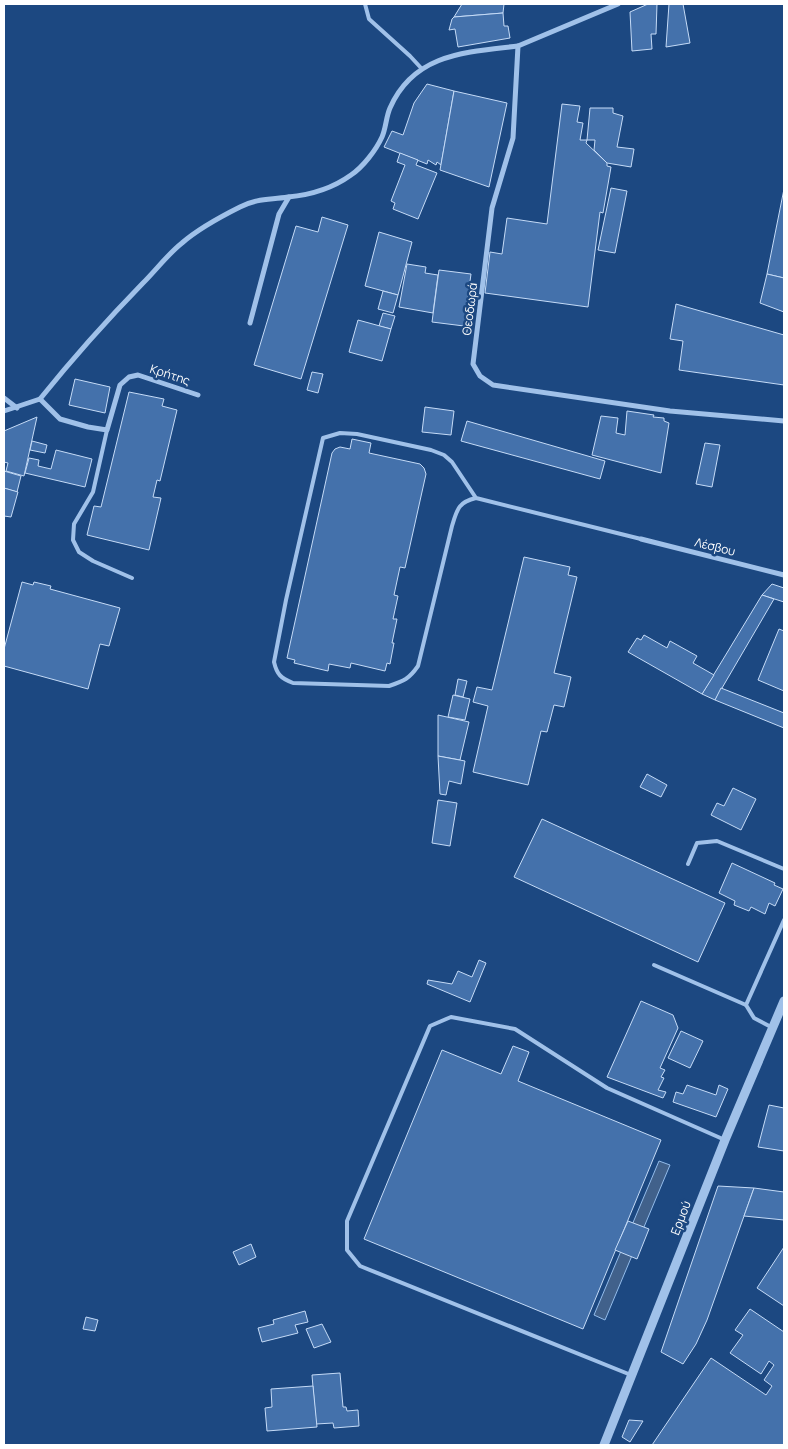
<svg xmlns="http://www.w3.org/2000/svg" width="788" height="1449" font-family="Manrope,sans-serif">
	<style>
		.water { fill: #41618b; stroke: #93bceb }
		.building { fill: #4471ab; stroke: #c5dbf7 }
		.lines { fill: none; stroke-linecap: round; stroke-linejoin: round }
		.service { stroke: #a0c1e9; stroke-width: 4 }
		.minor { stroke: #a0c1e9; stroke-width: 5 }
		.tertiary { stroke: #a0c1e9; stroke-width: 9 }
		.labels { text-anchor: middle; stroke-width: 5; stroke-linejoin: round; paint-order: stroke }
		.street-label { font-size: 12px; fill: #fff; stroke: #1c4881 }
	</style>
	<rect width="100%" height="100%" fill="#1c4881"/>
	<polygon class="water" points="659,1161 670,1165 605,1320 594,1315"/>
	<g class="building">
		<polygon points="462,4 504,4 503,13 454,17"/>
		<polygon points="648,4 657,4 656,34 651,34 652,49 632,51 630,12"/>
		<polygon points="669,4 683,4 690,43 666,47"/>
		<polygon points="503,13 504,26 508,26 510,38 458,47 455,29 449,30 452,19 454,17"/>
		<polygon points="427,84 454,91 441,165 437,162 436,165 428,160 427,164 384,147 392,131 403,135 414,103"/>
		<polygon points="454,91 507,103 489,187 440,170"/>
		<polygon points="562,104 580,106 577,122 583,123 580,140 587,140 586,143 607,163 607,166 611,167 603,213 600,212 588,307 485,293 490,252 502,254 507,218 547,224"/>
		<polygon points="590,108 613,108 613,113 623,116 617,147 634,149 631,167 607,163 594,150 595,140 587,140"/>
		<polygon points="400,153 418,160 416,165 437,173 418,219 393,209 395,203 391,201 405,165 397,162"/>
		<polygon points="611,188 627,191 615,253 598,250"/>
		<polygon points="784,189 784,278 767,274"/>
		<polygon points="322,217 348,225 301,379 254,365 296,226 318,232"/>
		<polygon points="379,232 412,242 398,295 365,286"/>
		<polygon points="407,264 426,267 425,273 438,275 433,313 399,307"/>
		<polygon points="439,270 471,274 464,326 432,322"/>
		<polygon points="767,274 784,278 784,312 760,303"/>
		<polygon points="383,291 398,295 393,313 378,309"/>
		<polygon points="676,304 784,335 784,385 679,370 683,341 670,339"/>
		<polygon points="383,313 395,316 391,329 379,326"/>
		<polygon points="358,320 391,329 382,361 349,352"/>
		<polygon points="312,372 323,374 318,393 307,390"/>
		<polygon points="75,379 110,387 105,413 69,405"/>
		<polygon points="129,392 164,399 162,406 177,410 160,481 157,480 153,497 161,498 149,550 87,535 94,506 101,507"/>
		<polygon points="425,407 454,411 451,435 422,432"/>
		<polygon points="627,411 654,415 653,417 664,418 664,421 669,423 661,473 592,455 601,416 618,418 616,433 625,435"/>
		<polygon points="37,417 24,476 6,471 8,463 4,462 4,431"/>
		<polygon points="467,421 605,461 600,479 461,441"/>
		<polygon points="352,439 371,443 369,453 420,464 424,468 426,474 405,568 400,567 394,595 398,596 393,619 397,619 392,643 394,643 390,664 387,663 385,671 351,663 350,668 329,664 328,671 294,663 295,660 287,658 332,453 335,449 340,447 350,449"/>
		<polygon points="32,441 47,445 45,453 30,450"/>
		<polygon points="705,443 720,445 712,487 696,484"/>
		<polygon points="56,450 92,459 85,487 25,473 29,458 39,460 38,466 51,469"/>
		<polygon points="4,471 21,476 17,492 4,488"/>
		<polygon points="4,488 18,492 11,517 4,516"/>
		<polygon points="524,557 570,567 568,575 577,577 554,673 571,677 564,707 554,705 547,732 541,731 528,785 473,772 488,706 473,702 477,687 492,690"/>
		<polygon points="22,582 33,585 34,582 51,586 50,589 120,608 109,646 100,644 88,689 4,666 4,649"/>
		<polygon points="772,584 784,588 784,602 762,595"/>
		<polygon points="762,595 774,599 715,700 702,694"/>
		<polygon points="779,629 784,631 784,691 758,680"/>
		<polygon points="644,635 667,648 670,641 697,656 693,663 714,675 702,694 628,652 637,638 641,640"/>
		<polygon points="458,679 467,681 463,697 455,695"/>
		<polygon points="721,688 784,713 784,728 715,700"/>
		<polygon points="453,695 470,699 465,720 448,717"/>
		<polygon points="438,715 469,722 460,760 438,756"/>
		<polygon points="438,756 465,761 461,784 449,781 446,795 440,794"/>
		<polygon points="647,774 667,785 661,797 640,787"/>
		<polygon points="733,788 756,799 741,830 711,815 717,803 724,806"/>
		<polygon points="438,800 457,803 450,846 432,843"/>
		<polygon points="542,819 725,903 698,962 514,877"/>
		<polygon points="732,863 775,883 774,885 783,889 775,906 769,903 765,914 751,907 749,911 734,905 735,901 719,893"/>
		<polygon points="479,960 486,963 470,1002 427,984 428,980 452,984 458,971 472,977"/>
		<polygon points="641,1001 673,1015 678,1028 660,1068 665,1070 661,1077 664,1078 658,1090 666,1092 663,1098 607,1077"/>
		<polygon points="681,1031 703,1041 690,1068 668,1058"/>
		<polygon points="513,1046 529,1052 518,1081 661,1140 583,1329 364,1239 442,1050 501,1074"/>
		<polygon points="687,1085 716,1095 719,1085 728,1089 716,1117 673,1102 676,1092 683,1094"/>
		<polygon points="769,1105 784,1108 784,1151 758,1147"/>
		<polygon points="718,1186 754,1188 707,1320 696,1344 683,1364 661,1352"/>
		<polygon points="754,1188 784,1192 784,1220 744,1216"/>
		<polygon points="628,1221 649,1229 637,1259 615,1250"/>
		<polygon points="251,1244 256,1257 239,1265 233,1252"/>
		<polygon points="784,1247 784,1306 757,1288"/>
		<polygon points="750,1309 784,1332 784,1445 652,1445 711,1358 766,1395 772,1386 764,1380 774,1365 769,1361 761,1374 730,1353 743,1335 735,1330"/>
		<polygon points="305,1311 308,1322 295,1325 298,1333 262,1342 258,1328 274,1324 273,1320"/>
		<polygon points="86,1317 98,1320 95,1331 83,1329"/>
		<polygon points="322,1324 331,1342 314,1348 306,1329"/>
		<polygon points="340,1373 343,1407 346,1407 347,1411 358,1410 359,1426 334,1428 333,1423 316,1424 312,1375"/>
		<polygon points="313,1386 317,1427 267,1431 265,1408 272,1407 271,1389"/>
		<polygon points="629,1420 643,1421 630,1442 622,1437"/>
	</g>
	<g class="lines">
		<g class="service">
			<polyline points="365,4 369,19 410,56 422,69"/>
			<polyline points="107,430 93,492 74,524 73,540 79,552 93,561 132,578"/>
			<path d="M 476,498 L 452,462 L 444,455 L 431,450 L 357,434 L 340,433 L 323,438 L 286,600 L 274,662 C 277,675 281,678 293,683 L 389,686 C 404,681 409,679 418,666 L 452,526 C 457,510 458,502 476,498 L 641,539"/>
			<polyline points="688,864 697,843 717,841 784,869"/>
			<polyline points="654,965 746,1005"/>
			<polyline points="773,1028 754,1018 746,1005 784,920"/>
			<polyline points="631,1375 360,1266 347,1250 347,1221 430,1026 451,1017 515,1029 607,1088 725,1140"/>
		</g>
		<g class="minor">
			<polyline points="618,4 518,46 513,138 492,208 473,364 480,376 493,385 670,411 784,421"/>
			<polyline points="250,323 279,214 289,197"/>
			<polyline points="4,398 17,408"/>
			<path d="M 40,399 C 73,358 107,320 143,283 C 156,270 168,254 182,243 C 198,229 222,216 240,207 C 258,198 269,200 288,197 C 310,195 333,188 351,175 C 363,167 376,150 382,137 C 386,128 386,117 390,108 C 414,53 467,52 518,46"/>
			<polyline points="4,411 40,399 60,419 88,427 107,430 120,385 129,377 138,375 198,395"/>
			<polyline points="641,539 784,575"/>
		</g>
		<polyline class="tertiary" points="604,1445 725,1140 784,1001"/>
	</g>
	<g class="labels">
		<g class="street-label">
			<text transform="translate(470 309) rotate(-83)" y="4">Θεοδωρά</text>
			<text transform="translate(170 375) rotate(18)" y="4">Κρήτης</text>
			<text transform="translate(715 547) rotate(14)" y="4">Λέσβου</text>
			<text transform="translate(681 1218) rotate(-69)" y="4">Ερμού</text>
		</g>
	</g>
	<rect width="788" height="1449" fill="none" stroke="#ffffff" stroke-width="10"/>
</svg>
